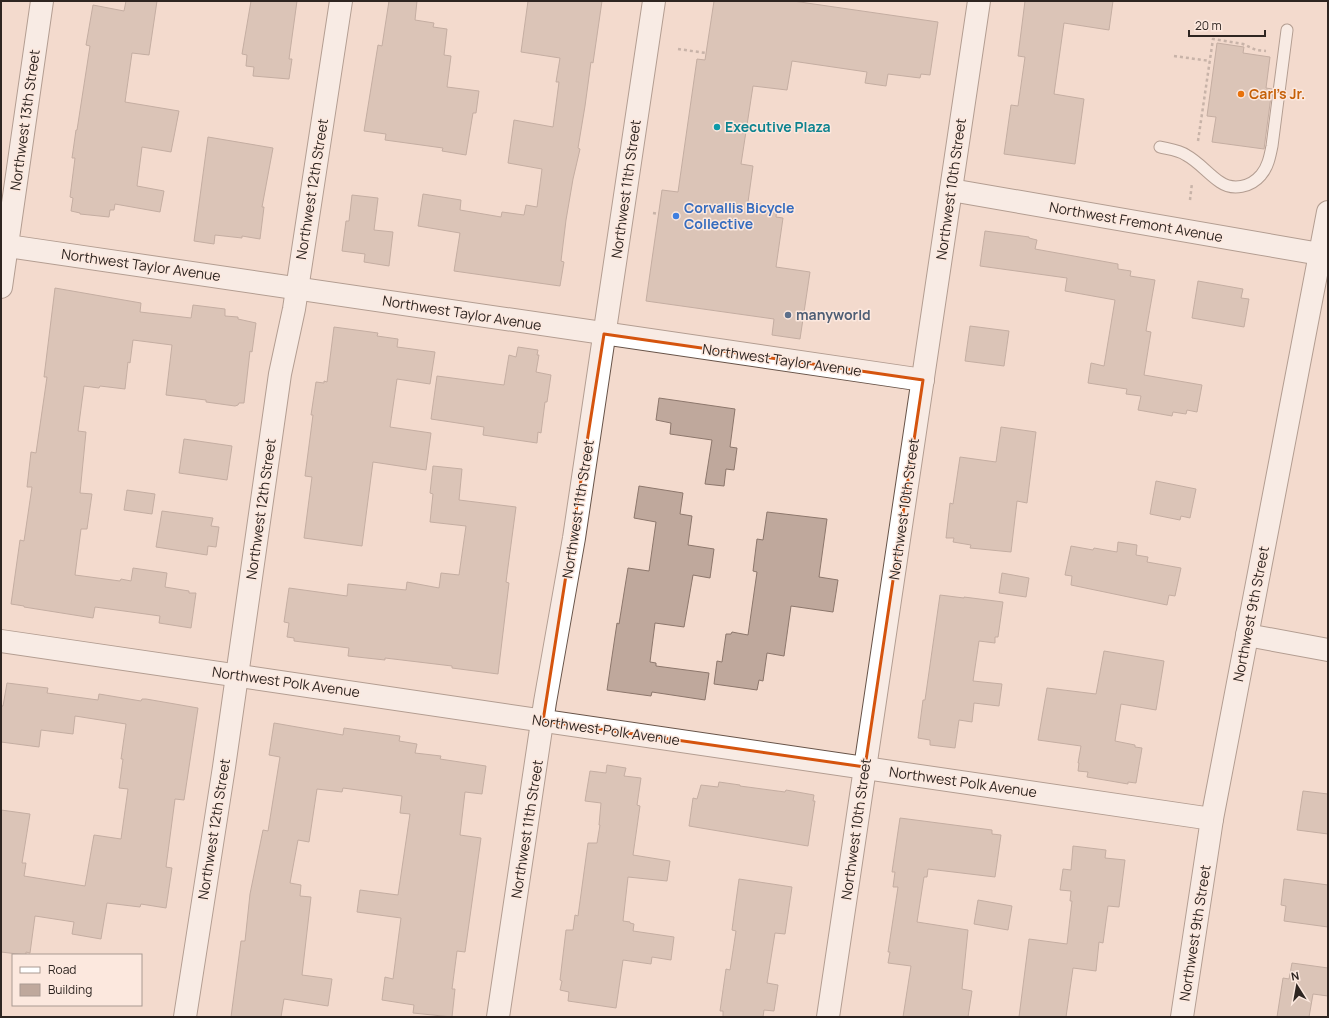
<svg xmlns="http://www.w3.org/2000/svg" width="1329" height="1018" font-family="Manrope,sans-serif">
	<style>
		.building { fill: #bfa89c; stroke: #8d776c }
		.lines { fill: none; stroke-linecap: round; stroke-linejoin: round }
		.service-casing { stroke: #675348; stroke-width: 13 }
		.minor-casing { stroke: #675348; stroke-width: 24 }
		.tertiary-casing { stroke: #675348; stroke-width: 24 }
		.primary-casing { stroke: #675348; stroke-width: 24 }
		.path { stroke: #95837b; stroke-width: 2.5; stroke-dasharray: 3 3; stroke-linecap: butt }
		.service { stroke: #fff; stroke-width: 11 }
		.minor { stroke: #fff; stroke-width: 22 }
		.tertiary { stroke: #fff; stroke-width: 22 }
		.primary { stroke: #fff; stroke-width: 22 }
		.marked { fill: none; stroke: #d5540e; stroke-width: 3; stroke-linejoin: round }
		.food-dot { fill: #e8710a; stroke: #fce8de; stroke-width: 1.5 }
		.culture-dot { fill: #0f9aa8; stroke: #fce8de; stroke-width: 1.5 }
		.shop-dot { fill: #3f7fe0; stroke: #fce8de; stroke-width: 1.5 }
		.service-dot { fill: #5c6f8a; stroke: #fce8de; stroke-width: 1.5 }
		.labels { text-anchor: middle; stroke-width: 3; stroke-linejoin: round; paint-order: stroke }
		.food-label { font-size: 14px; font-weight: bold; fill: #c56008; stroke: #fce8de; text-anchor: start }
		.street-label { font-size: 14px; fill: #2e2521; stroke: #fce8de }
		.culture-label { font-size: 14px; font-weight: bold; fill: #0d838f; stroke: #fce8de; text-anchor: start }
		.shop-label { font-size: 14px; font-weight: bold; fill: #366cbe; stroke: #fce8de; text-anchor: start }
		.service-label { font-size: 14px; font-weight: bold; fill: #4e5e75; stroke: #fce8de; text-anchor: start }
	</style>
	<rect width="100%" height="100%" fill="#f3dacd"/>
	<g class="building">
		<polygon points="126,1 157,1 149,55 132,53 125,102 179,111 171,152 142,147 137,186 164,191 160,212 115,204 114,210 110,210 109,217 80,214 80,213 71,211 73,198 70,197 75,158 72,158 76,130 77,130 90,46 86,45 93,5 124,11"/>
		<polygon points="251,1 297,1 289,59 292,59 289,79 253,76 254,67 246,66 247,55 242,54"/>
		<polygon points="389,1 417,1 415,20 434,23 433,27 447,29 444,55 451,56 447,87 479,91 476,113 473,113 466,155 442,151 443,148 385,140 386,134 364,131 378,45 382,46"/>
		<polygon points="528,1 602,1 593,63 591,62 585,106 578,148 580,149 573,179 566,220 561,261 564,262 560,286 454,271 460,233 418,226 423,194 461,200 460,210 501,217 502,212 524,215 526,205 537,207 542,169 508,163 514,120 553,127 559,82 556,82 560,58 521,52"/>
		<polygon points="714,1 793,1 938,22 930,75 921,74 920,78 888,74 886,86 865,83 867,72 792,61 787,90 753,86 741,164 753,166 748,202 777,207 776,217 783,218 776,267 810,272 800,339 772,335 774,319 646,301 662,190 678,192 697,59 705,60"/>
		<polygon points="1025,1 1113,1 1109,30 1064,23 1054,94 1084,99 1075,164 1004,154 1011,105 1018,106 1025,57 1018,56"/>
		<polygon points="1217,43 1244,47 1243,53 1270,57 1266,88 1272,89 1264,149 1212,142 1216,117 1207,116"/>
		<polygon points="208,137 273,148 262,207 264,207 260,239 242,236 242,238 215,235 214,244 194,241"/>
		<polygon points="352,195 378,198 374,230 393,232 389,266 364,262 365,254 342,251 346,221 349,221"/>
		<polygon points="985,231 1029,237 1029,238 1037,240 1035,249 1118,264 1118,269 1131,271 1130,276 1155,280 1146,331 1151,332 1144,375 1202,385 1197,412 1187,410 1186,414 1173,412 1172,416 1138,410 1141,396 1126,394 1127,389 1088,383 1091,363 1104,366 1115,300 1065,291 1067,278 980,266"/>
		<polygon points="1198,281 1243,289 1241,298 1249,299 1244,327 1192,318"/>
		<polygon points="55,288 141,303 140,312 191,318 193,305 225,309 225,316 238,317 238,319 256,323 252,352 250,351 244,403 239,403 238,405 235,406 206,402 206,400 166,395 172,345 133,340 130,363 128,362 125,389 100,386 99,388 84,386 78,431 86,432 80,493 92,494 87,529 81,529 75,575 120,581 121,579 131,581 133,568 167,573 165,587 189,591 189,593 196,593 191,628 159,623 160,616 95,607 93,618 24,607 24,606 11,604 20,540 24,541 32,487 27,487 31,452 36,453 47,377 44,377"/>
		<polygon points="970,326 1009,331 1004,366 965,361"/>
		<polygon points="334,327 378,333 377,336 398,339 397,347 435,352 430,384 397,379 390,427 431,433 426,470 373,462 362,546 304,538 312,477 305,476 313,415 311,415 316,382 324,383 324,381 327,382"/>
		<polygon points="518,347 538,350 537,355 539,355 536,372 551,375 547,402 545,402 541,433 538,432 537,443 483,435 484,427 431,419 437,376 504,385 509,355 516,357"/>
		<polygon points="659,398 735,409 730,447 737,448 734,470 726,469 724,486 705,484 712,440 670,434 671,423 656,420"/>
		<polygon points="1001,427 1036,432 1027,503 1017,501 1011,552 970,548 971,545 953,542 954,538 946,538 950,503 953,504 960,457 996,462"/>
		<polygon points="184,439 232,446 227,480 179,473"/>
		<polygon points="433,466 462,469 459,500 516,507 506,582 509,583 498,674 452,668 452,666 385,658 385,660 348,656 349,648 294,641 294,638 287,637 289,623 284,622 289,588 347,596 348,584 406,590 407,582 439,588 441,573 459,575 466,526 430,522 433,494 430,493"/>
		<polygon points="1156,481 1196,489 1190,518 1181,516 1180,520 1150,514"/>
		<polygon points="639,486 683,493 680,514 692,516 688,545 714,549 710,578 693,575 684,627 655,623 650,662 656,663 656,666 709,673 705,700 652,692 651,696 607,690 617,623 619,624 628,568 649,571 656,522 634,518"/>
		<polygon points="127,490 155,494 152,514 124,510"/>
		<polygon points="162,511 213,518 211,526 219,527 216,547 208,546 207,555 156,547"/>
		<polygon points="767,512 827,519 819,577 838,580 833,612 791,606 784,656 767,653 763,681 759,680 757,690 714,684 717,661 722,662 726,634 731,634 732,632 748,635 757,572 753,571 757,539 763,540"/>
		<polygon points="1118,542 1137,545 1136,555 1148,557 1147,562 1181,568 1175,596 1169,595 1167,605 1071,585 1072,576 1065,575 1071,546 1093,550 1094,548 1117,552"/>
		<polygon points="1002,573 1029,578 1026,597 999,593"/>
		<polygon points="940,595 964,598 964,597 1003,602 998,637 995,637 995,643 979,641 973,681 1002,684 999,706 974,703 972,722 959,720 955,748 930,745 930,740 918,738 923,700 925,700"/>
		<polygon points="1104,651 1164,661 1156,710 1121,704 1115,741 1135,745 1135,747 1142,748 1136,783 1128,782 1128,784 1087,777 1088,772 1078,771 1079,763 1078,763 1081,746 1038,740 1047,688 1096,694"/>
		<polygon points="7,683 48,688 47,693 98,700 99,694 141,701 142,699 146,699 198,708 184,800 175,799 166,867 172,868 166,908 141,904 140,907 107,903 101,939 72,934 74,922 35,916 30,953 26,952 26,955 1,952 1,810 30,814 22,863 26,863 24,876 85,886 94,835 121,839 128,789 119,788 123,759 121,759 126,724 75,716 73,734 41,730 39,747 1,742 1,706 3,706"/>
		<polygon points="274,723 343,735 344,728 400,736 399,741 417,744 415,753 441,756 440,759 486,766 482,794 465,792 460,835 481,838 465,952 457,951 452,989 455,989 452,1017 413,1013 414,1005 382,1000 385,977 393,979 401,918 357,912 360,890 398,895 410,814 400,813 402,796 343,788 342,792 317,789 309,842 298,840 290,883 301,885 300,896 311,897 302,975 332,979 328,1006 284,999 281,1017 231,1017 241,941 245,941 250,894 263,830 268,831 280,757 269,755"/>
		<polygon points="607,765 626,768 624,776 641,778 637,805 640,806 633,855 670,861 667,881 628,877 623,921 630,922 630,923 634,924 633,931 674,937 671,960 652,957 651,964 623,960 616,1008 568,1001 569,992 560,990 562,981 560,980 566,930 573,930 575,915 578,916 588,843 597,843 600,825 599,825 601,803 585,801 590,771 606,773"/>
		<polygon points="719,782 740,785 740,786 785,792 786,790 814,795 813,801 815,801 808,846 689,826 693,798 697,799 701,785 718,787"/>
		<polygon points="1303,791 1328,794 1328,834 1297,830"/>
		<polygon points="900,818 992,830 992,834 1001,835 995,877 928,869 927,877 924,877 917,922 968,930 962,989 972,991 968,1017 903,1017 911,966 888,963 890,952 888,952 898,887 893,887 895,872 892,872"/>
		<polygon points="1073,846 1106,850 1105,858 1125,860 1119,907 1108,906 1103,943 1099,942 1096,971 1073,968 1066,1017 1019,1017 1029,939 1067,944 1072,901 1070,901 1071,891 1060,890 1063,869 1071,870"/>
		<polygon points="739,879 792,887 785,934 775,933 767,983 778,985 774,1011 764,1010 763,1017 723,1017 723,1011 720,1011 726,969 730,970 736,931 732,930"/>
		<polygon points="1284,879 1328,885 1328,927 1284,921 1286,906 1281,905"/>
		<polygon points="978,900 1012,906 1008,930 974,924"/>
		<polygon points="1292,963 1328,968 1328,996 1313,994 1309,1017 1277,1017 1283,978 1289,979"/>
	</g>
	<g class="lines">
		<defs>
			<path id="service" d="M 1160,147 C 1168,149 1179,150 1186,155 C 1199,162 1208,174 1220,182 C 1233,191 1251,187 1261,175 C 1268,167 1270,156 1272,146 L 1287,30"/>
			<g id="minor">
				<polyline points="951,190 1320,254"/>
				<polyline points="1,245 923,380"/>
				<polyline points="1,287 42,1"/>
				<polyline points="1247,635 1328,650"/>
				<polyline points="1,641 1212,819"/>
				<polyline points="185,1017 224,767 280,374 294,309 341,1"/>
				<polyline points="498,1017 545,702 574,538 654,1"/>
			</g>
			<polyline id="tertiary" points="828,1017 979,1"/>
			<polyline id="primary" points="1182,1017 1212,819 1328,212"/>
		</defs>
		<use href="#service" class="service-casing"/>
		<use href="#minor" class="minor-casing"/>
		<use href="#tertiary" class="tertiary-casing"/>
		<use href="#primary" class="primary-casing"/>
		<g class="path">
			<polyline points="678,49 706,53"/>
			<polyline points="1174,56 1210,61"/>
			<polyline points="1198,141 1213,39 1243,44 1256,50 1266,51"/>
			<polyline points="1190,200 1192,183"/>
			<polyline points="653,213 659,214"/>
		</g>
		<use href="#service" class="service"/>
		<use href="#minor" class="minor"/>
		<use href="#tertiary" class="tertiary"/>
		<use href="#primary" class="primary"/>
	</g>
	<path d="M0 0H1329V1018H0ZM 604,334 L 923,380 L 865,767 L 543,721 Z" fill="#f3dacd" fill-opacity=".55" fill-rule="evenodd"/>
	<path class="marked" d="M 604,334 L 923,380 L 865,767 L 543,721 Z"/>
	<circle class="food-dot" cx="1241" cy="94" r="4"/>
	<circle class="culture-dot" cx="717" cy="127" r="4"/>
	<circle class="shop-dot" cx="676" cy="216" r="4"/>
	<circle class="service-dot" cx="788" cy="315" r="4"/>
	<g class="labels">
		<g class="food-label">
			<text x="1249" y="99">Carl's Jr.</text>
		</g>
		<g class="street-label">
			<text transform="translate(25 120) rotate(-82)" y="5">Northwest 13th Street</text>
			<text transform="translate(312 189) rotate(-81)" y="5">Northwest 12th Street</text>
			<text transform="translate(626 189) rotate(-82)" y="5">Northwest 11th Street</text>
			<text transform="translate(951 189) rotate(-82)" y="5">Northwest 10th Street</text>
			<text transform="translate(1136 222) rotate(10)" y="5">Northwest Fremont Avenue</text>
			<text transform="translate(141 265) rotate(8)" y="5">Northwest Taylor Avenue</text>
			<text transform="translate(462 313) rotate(9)" y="5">Northwest Taylor Avenue</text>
			<text transform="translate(782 360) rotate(8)" y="5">Northwest Taylor Avenue</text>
			<text transform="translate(261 509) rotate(-82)" y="5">Northwest 12th Street</text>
			<text transform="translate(578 509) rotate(-81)" y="5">Northwest 11th Street</text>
			<text transform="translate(904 509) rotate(-82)" y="5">Northwest 10th Street</text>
			<text transform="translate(1251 614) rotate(-79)" y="5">Northwest 9th Street</text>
			<text transform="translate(286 682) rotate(8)" y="5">Northwest Polk Avenue</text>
			<text transform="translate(606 730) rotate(8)" y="5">Northwest Polk Avenue</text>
			<text transform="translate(963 782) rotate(8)" y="5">Northwest Polk Avenue</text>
			<text transform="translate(214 829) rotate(-81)" y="5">Northwest 12th Street</text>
			<text transform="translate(527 829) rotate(-81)" y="5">Northwest 11th Street</text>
			<text transform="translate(856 829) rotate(-82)" y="5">Northwest 10th Street</text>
			<text transform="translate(1195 933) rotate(-81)" y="5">Northwest 9th Street</text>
		</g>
		<g class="culture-label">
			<text x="725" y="132">Executive Plaza</text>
		</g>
		<g class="shop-label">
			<text x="684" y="213">Corvallis Bicycle<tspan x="684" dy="16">Collective</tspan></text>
		</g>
		<g class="service-label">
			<text x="796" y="320">manyworld</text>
		</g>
	</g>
	<rect width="1329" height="1018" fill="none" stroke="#2e2521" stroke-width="4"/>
	<rect x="12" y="954" width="130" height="52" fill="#fce8de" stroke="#aa9a92"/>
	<rect x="20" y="967" width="20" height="6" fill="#ffffff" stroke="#aa9a92"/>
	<text x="48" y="974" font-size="12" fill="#2e2521">Road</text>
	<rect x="20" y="984" width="20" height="12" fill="#bfa89c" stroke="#aa9a92"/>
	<text x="48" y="994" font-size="12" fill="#2e2521">Building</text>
	<g transform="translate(1297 986) rotate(349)" stroke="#fce8de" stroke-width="3" paint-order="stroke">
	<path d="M0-3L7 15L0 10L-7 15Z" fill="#2e2521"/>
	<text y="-6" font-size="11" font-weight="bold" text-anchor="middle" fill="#2e2521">N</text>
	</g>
	<path d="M1189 30v6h76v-6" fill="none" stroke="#2e2521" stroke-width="2"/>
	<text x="1195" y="30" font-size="12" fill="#2e2521" stroke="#fce8de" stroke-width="3" paint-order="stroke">20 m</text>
</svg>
